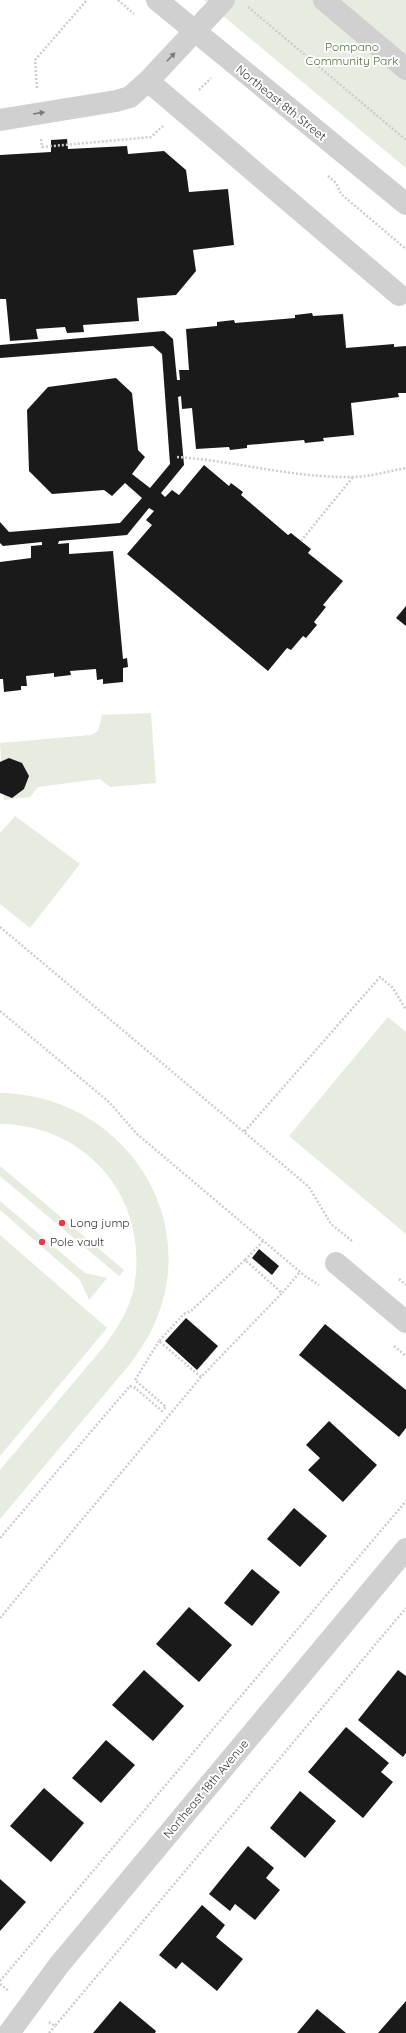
<svg xmlns="http://www.w3.org/2000/svg" width="406" height="2033" font-family="Quicksand,sans-serif">
	<style>
		.green { fill: #e6ecdf }
		.building { fill: #1a1a1a }
		.lines { fill: none; stroke-linecap: round; stroke-linejoin: round }
		.path { stroke: #cdcdcd; stroke-width: 2.5; stroke-dasharray: 2 2; stroke-linecap: butt }
		.minor { stroke: #d0d0d0; stroke-width: 22 }
		.oneway { fill: #7a7a7a }
		.poi-dot { fill: #e63946; stroke: #fff; stroke-width: 1.5 }
		.labels { text-anchor: middle; stroke-width: 4; stroke-linejoin: round; paint-order: stroke }
		.park-label { font-size: 12px; fill: #56703f; stroke: #fff }
		.street-label { font-size: 12px; fill: #333; stroke: #fff }
		.poi-label { font-size: 12px; fill: #333; stroke: #fff; text-anchor: start }
	</style>
	<rect width="100%" height="100%" fill="#fff"/>
	<g class="green">
		<polygon points="204,0 406,0 406,168"/>
		<polygon points="151,713 156,783 110,787 100,779 38,787 30,797 4,800 0,743 91,735 98,731 102,715"/>
		<polygon points="15,816 80,864 30,928 0,904 0,833"/>
		<polygon points="388,1017 406,1032 406,1234 289,1136"/>
		<path d="M 0,1093 C 116,1094 202,1209 156,1320 C 150,1336 140,1350 130,1364 L 0,1519 L 0,1470 L 106,1344 C 118,1327 130,1308 134,1287 C 150,1200 88,1125 0,1124 Z"/>
		<polygon points="0,1166 124,1270 119,1276 0,1176"/>
		<polygon points="0,1201 85,1273 107,1278 89,1300 80,1280 0,1210"/>
		<polygon points="0,1235 107,1328 0,1456"/>
	</g>
	<g class="building">
		<polygon points="67,139 68,149 127,146 128,154 164,151 186,170 189,192 228,189 234,245 193,250 196,271 176,295 137,298 139,321 83,325 84,332 67,333 65,327 36,329 38,339 10,341 6,299 0,299 0,155 51,152 51,140"/>
		<polygon points="312,313 313,316 343,314 346,348 394,344 394,347 406,346 406,393 398,393 399,397 351,403 354,435 323,438 324,441 305,443 304,440 247,445 247,448 230,450 229,447 196,449 192,408 182,409 181,396 178,397 184,465 161,493 165,497 172,490 179,495 204,465 229,486 231,483 243,492 241,495 288,535 291,533 311,549 308,553 343,581 323,605 326,607 314,622 317,625 306,638 303,636 291,650 287,648 268,671 127,554 152,525 146,520 154,511 149,508 127,535 59,541 58,544 69,543 69,554 113,551 123,659 127,658 128,667 123,668 123,682 103,684 103,679 97,680 96,669 70,671 71,675 54,677 54,673 26,676 27,686 21,686 21,690 4,692 3,679 0,679 0,562 31,558 31,546 42,545 42,542 3,546 0,543 0,522 9,532 120,523 142,498 125,483 112,496 104,490 52,494 29,471 27,410 48,387 116,378 132,393 138,450 145,457 132,474 150,488 170,464 162,354 153,346 0,358 0,345 164,331 173,339 177,380 180,380 179,370 189,370 186,329 217,326 217,322 234,320 235,323 295,318 295,315"/>
		<polygon points="406,606 406,626 396,618"/>
		<polygon points="9,758 22,763 29,776 24,789 12,798 0,793 0,762"/>
		<polygon points="259,1249 279,1266 272,1275 252,1258"/>
		<polygon points="186,1318 218,1346 197,1370 165,1341"/>
		<polygon points="325,1324 406,1390 406,1428 399,1437 299,1355"/>
		<polygon points="329,1421 377,1465 343,1502 308,1470 320,1458 306,1445"/>
		<polygon points="294,1508 327,1536 300,1567 267,1539"/>
		<polygon points="252,1569 280,1592 252,1626 224,1603"/>
		<polygon points="189,1607 232,1645 199,1682 156,1644"/>
		<polygon points="144,1670 184,1706 153,1741 112,1705"/>
		<polygon points="398,1670 406,1676 406,1753 403,1757 358,1720"/>
		<polygon points="346,1727 389,1763 381,1772 393,1782 363,1818 308,1772"/>
		<polygon points="106,1740 135,1765 101,1803 72,1778"/>
		<polygon points="44,1788 84,1823 51,1862 10,1826"/>
		<polygon points="300,1791 336,1821 305,1858 270,1828"/>
		<polygon points="248,1846 274,1868 266,1878 280,1890 255,1920 235,1904 230,1911 209,1894"/>
		<polygon points="0,1879 26,1902 0,1931"/>
		<polygon points="202,1905 225,1925 216,1937 243,1959 217,1991 182,1962 176,1969 159,1955"/>
		<polygon points="120,2001 156,2031 155,2033 93,2033"/>
		<polygon points="406,2001 406,2033 378,2033"/>
		<polygon points="317,2009 346,2033 297,2033"/>
	</g>
	<g class="lines">
		<g class="path">
			<polyline points="118,0 134,14"/>
			<polyline points="248,7 406,140"/>
			<polyline points="37,88 35,60 87,0"/>
			<polyline points="199,90 211,78"/>
			<polyline points="41,139 42,147 151,137 163,126"/>
			<polyline points="328,176 336,183 341,194 406,249"/>
			<path d="M 177,457 C 236,461 293,478 352,477 C 370,477 389,471 406,468"/>
			<polyline points="301,541 353,477"/>
			<polyline points="0,927 244,1132"/>
			<polyline points="0,1011 109,1102 137,1134 305,1276 319,1285"/>
			<polyline points="263,1241 245,1260 282,1293 300,1272"/>
			<polyline points="352,1241 331,1224 309,1187 244,1132 380,977 393,988 406,1010"/>
			<polyline points="245,1260 191,1311 184,1314 159,1341 201,1377 282,1293"/>
			<polyline points="399,1279 406,1285"/>
			<polyline points="394,1346 406,1356"/>
			<polyline points="0,1538 130,1386 134,1387 162,1411 166,1407 135,1380 159,1341"/>
			<polyline points="0,1618 201,1377"/>
			<polyline points="0,1981 406,1501"/>
			<polyline points="0,1984 9,1991"/>
			<polyline points="49,2022 55,2026 406,1608"/>
			<polyline points="49,2033 55,2026"/>
		</g>
		<g class="minor">
			<polyline points="157,0 406,204"/>
			<polyline points="324,0 406,69"/>
			<polyline points="148,81 399,295"/>
			<polyline points="0,120 116,101 130,97 148,81 224,0"/>
			<polyline points="336,1263 406,1322"/>
			<polyline points="9,2033 59,1965 406,1549"/>
		</g>
	</g>
	<defs><path id="oneway-solid" d="M-6-.8H1V-3.2L6.5 0L1 3.2V.8H-6Z"/></defs>
	<g class="oneway">
		<use href="#oneway-solid" transform="translate(171 57) rotate(-46)"/>
		<use href="#oneway-solid" transform="translate(39 113) rotate(-9)"/>
	</g>
	<g class="poi-dot">
		<circle cx="62" cy="1223" r="4"/>
		<circle cx="42" cy="1242" r="4"/>
	</g>
	<g class="labels">
		<g class="park-label">
			<text x="352" y="51">Pompano<tspan x="352" dy="14">Community Park</tspan></text>
		</g>
		<g class="street-label">
			<text transform="translate(281 103) rotate(39)" y="4">Northeast 8th Street</text>
			<text transform="translate(206 1789) rotate(-50)" y="4">Northeast 18th Avenue</text>
		</g>
		<g class="poi-label">
			<text x="70" y="1227">Long jump</text>
			<text x="50" y="1246">Pole vault</text>
		</g>
	</g>
</svg>
